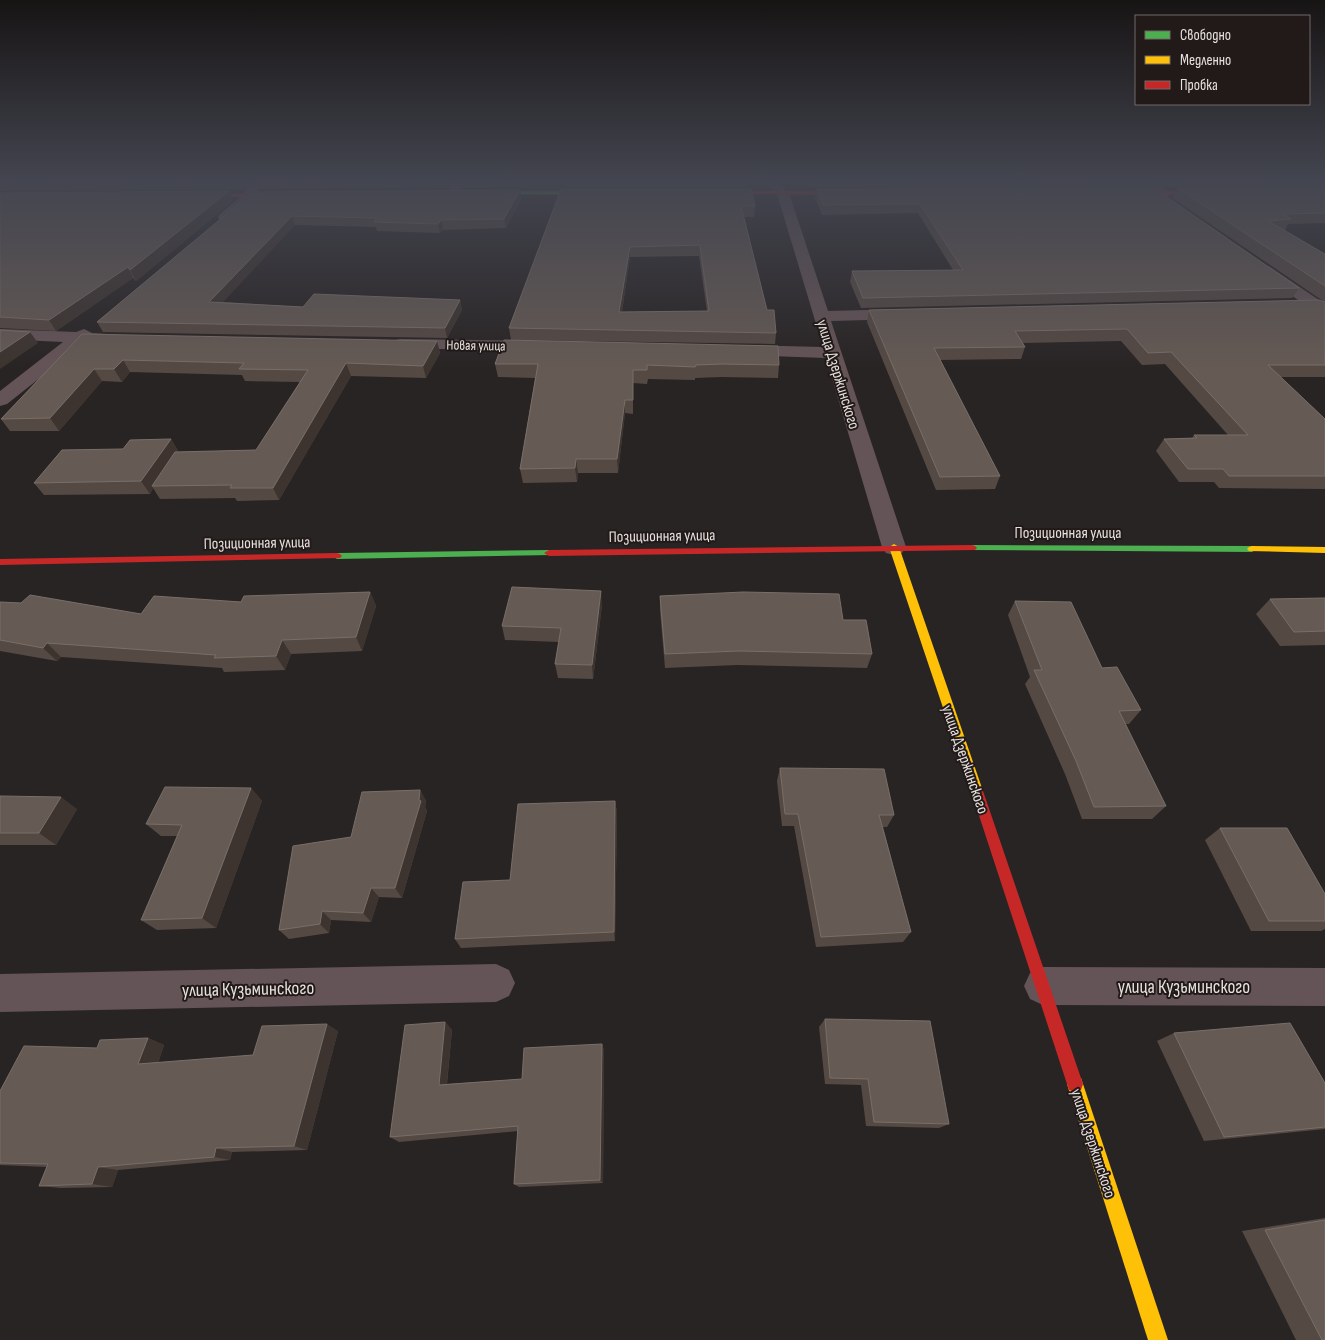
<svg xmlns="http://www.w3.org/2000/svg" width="1325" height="1340" font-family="'Sofia Sans Condensed',sans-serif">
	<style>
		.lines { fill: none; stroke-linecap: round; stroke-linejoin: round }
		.street { fill: #655457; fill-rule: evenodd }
		.fast { fill: #4caf50; fill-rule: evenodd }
		.slow { fill: #ffc107; fill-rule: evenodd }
		.jam { fill: #c62828; fill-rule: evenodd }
		.wall { fill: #554943; fill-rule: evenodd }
		.shaded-wall { fill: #3d342f }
		.building { fill: #655a54; stroke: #796f69; fill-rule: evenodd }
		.labels { text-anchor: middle; stroke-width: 4; stroke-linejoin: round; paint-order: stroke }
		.far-street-label { font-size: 14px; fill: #e6e0df; stroke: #211a19 }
		.street-label { font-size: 16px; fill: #e6e0df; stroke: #211a19 }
		.near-street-label { font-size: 19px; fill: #e6e0df; stroke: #211a19 }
	</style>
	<rect width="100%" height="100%" fill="#292424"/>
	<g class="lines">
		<g class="street">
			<polygon points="249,181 261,181 255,199 230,220 220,220 218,217 220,214 244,194"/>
			<polygon points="449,181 461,181 460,196 450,196"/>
			<polygon points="764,181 777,181 789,193 828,311 905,309 911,310 913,314 911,318 905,319 831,321 906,547 902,553 894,555 886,553 882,547 826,358 741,355 735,354 732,350 735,346 741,345 823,347 777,194"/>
			<polygon points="1136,181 1152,181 1173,193 1167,197 1162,196"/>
			<polygon points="1265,265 1270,267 1325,304 1325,316 1319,315 1260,273 1257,270 1260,267"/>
			<polygon points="0,329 76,332 84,329 92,333 121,335 124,339 121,343 84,343 7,404 0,406 0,391 63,342 0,339"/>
			<polygon points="401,339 540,341 546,342 549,346 546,350 540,351 395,348 392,344 395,340"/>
			<polygon points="496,964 509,970 515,983 509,996 496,1002 0,1012 0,974"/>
			<polygon points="1043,967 1325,968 1325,1006 1043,1005 1030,999 1024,986 1030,973"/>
		</g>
		<g class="fast">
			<polygon points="484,191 596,191 599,193 596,195 482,194"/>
			<polygon points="972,545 1252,546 1257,549 1252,552 969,550 967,548 969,546"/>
			<polygon points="549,550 552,551 554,553 552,555 337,559 332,556 337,553"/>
		</g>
		<g class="slow">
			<polygon points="894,544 899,547 983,791 982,795 977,797 972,795 971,791 889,547"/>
			<polygon points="1252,546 1325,547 1325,553 1249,551 1247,549 1249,547"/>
			<polygon points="1075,1076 1081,1078 1083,1084 1168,1340 1148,1340 1067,1084 1069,1078"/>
		</g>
		<g class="jam">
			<polygon points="714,191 853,191 856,193 853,195 712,194"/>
			<polygon points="1211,191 1213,194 1124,195 1121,193 1124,191"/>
			<polygon points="286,193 288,196 194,198 191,196 194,194"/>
			<polygon points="972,545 975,546 977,548 975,550 549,556 544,553 549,550"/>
			<polygon points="337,553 340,554 342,556 340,558 0,565 0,559"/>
			<polygon points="977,785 982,787 983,791 1083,1084 1081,1090 1075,1092 1069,1090 1067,1084 971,791 972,787"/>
		</g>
	</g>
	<g class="wall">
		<polygon points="0,181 248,181 244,189 0,191"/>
		<polygon points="257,181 449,181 448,187 260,189"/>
		<polygon points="461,181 530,181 527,187 462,187"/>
		<polygon points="566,181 749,181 748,187 566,187"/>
		<polygon points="808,181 1325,181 1325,187 810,187"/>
		<polygon points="1154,188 1299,288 1292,298 861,308 850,282 852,271 953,270 918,213 822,215 815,198 817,189"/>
		<polygon points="1177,188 1325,188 1325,223 1288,224 1285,230 1325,254 1325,377 1281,377 1325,419 1325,489 1219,488 1214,482 1179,482 1156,451 1164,439 1192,438 1194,435 1228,435 1165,364 1142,365 1121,341 1023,343 1025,347 1021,359 940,360 1000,476 995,489 936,490 867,322 869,310 1323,301 1172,198"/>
		<path d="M 561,189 L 755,206 L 754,217 L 744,217 L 767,310 L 776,333 L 775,344 L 511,340 L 509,328 ZM 699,256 L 707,311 L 622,312 L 630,257 Z"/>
		<polygon points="520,190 521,199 506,228 443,230 440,233 377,231 376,227 295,225 222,302 303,307 460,300 462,310 447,338 103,332 97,322 253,192"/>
		<polygon points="229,191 233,201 136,281 133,278 56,331 0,328 0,193"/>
		<polygon points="82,334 437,341 440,353 426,378 351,376 279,500 237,501 235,498 160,499 153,488 150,494 44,495 34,483 123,449 171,439 178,451 178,452 256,450 300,382 245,381 242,375 130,372 122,382 102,381 59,431 10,431 1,419"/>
		<polygon points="504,340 779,365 778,378 721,377 695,378 695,380 648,379 647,384 633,383 633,414 625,413 618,473 578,473 577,482 523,483 520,469 535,378 498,377 495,364"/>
		<polygon points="370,592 376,606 362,651 291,654 285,670 224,672 222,668 61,657 57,661 0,651 0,602 141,614 241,602"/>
		<polygon points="660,596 843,620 872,654 867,668 737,665 665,668 660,610"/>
		<polygon points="1325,598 1325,645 1280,646 1256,614 1270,599"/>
		<polygon points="1015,601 1102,668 1141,710 1129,724 1125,724 1166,806 1152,819 1082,819 1065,774 1025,684 1030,677 1008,615"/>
		<polygon points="602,605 593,679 558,678 555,664 559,642 505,640 502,626"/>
		<polygon points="780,768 894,815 887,827 883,827 911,932 903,942 816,947 794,826 782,826 777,781"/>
		<polygon points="251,788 262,801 216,928 157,930 141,920 177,836 161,836 146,824"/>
		<polygon points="420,790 426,801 425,807 427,811 402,898 379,897 371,922 331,920 329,933 289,939 279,930 351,837"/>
		<polygon points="0,796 77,809 56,845 0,845"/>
		<polygon points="615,801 617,812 615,941 461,948 455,939 510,880"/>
		<polygon points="1220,828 1325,894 1325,929 1321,931 1251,931 1205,840"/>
		<polygon points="825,1019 949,1124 939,1128 866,1126 861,1085 825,1084 819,1027"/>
		<polygon points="445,1022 452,1030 447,1084 522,1079 602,1044 604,1051 603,1183 519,1187 514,1184 518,1131 399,1142 390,1137"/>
		<polygon points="338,1031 307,1150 232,1152 230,1160 118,1170 112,1187 61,1188 39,1186 47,1167 0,1165 0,1091 97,1048 148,1038 164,1045 158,1063 253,1055"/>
		<polygon points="1174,1033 1325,1083 1325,1129 1204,1141 1157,1041"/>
		<polygon points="1325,1218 1325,1340 1296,1340 1242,1231"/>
	</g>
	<g class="shaded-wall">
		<polygon points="241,181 248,181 244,189"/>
		<polygon points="526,181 530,181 527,187"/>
		<polygon points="520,190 521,199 506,228 504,219"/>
		<polygon points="229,191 233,201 136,281 130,270"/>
		<polygon points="292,216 295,225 214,312 209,302"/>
		<polygon points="441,220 443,230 440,233 438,224"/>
		<polygon points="630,247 630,257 620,323 619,312"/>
		<polygon points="128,267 133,278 56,331 49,320"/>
		<polygon points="460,300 462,310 447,338 445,328"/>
		<polygon points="30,332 38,343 0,369 0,352"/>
		<polygon points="437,341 440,353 426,378 423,366"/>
		<polygon points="123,360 130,372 122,382 114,369"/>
		<polygon points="346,363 351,376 279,500 273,488"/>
		<polygon points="94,369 102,381 59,431 50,418"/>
		<polygon points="625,400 625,413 618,473 617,459"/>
		<polygon points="171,439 178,451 155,486 152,486 153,488 150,494 141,481"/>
		<polygon points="576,459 578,473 577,482 575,468"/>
		<polygon points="601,591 602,605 593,679 592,665"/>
		<polygon points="370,592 376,606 362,651 356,637"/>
		<polygon points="282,640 291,654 285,670 276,656"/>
		<polygon points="47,643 61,657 57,661 43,648"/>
		<polygon points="251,788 262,801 216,928 202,918"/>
		<polygon points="420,790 426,801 425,807 427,811 402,898 395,888 419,800"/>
		<polygon points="61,797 77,809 56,845 39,833"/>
		<polygon points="615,801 617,812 615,941 614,932"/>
		<polygon points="371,888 379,897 371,922 363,913"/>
		<polygon points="322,911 331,920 329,933 320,924"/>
		<polygon points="445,1022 452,1030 446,1091 439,1085"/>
		<polygon points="327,1024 338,1031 307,1150 294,1146"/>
		<polygon points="148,1038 164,1045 155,1071 138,1064"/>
		<polygon points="602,1044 604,1051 603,1183 600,1180"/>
		<polygon points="216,1148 232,1152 230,1160 214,1157"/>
		<polygon points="98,1167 118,1170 112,1187 92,1184"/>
	</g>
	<g class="building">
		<polygon points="1154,188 1299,288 863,298 852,271 963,270 920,204 823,205 817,189"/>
		<polygon points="1177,188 1325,188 1325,213 1283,214 1291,219 1268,221 1325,254 1325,286"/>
		<path d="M 561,189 L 751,189 L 755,206 L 741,206 L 767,310 L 774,310 L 776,333 L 509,328 ZM 700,245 L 709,311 L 619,312 L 630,247 Z"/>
		<polygon points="520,190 504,219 441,220 438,224 374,222 377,218 292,216 209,302 303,307 314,294 460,300 445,328 97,322 253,192"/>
		<polygon points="229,191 130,270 128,267 49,320 0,317 0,193"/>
		<polygon points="1319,300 1325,302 1325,365 1268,365 1325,419 1325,476 1229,476 1223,469 1188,469 1164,439 1197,438 1194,435 1248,435 1171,352 1148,353 1127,329 1015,331 1025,347 934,348 1000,476 940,477 869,310"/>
		<polygon points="0,330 30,332 0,352"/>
		<polygon points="82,334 437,341 423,366 346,363 273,488 230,488 232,485 152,486 175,452 256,450 308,370 239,369 244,363 123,360 114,369 94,369 50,418 1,419"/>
		<polygon points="504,340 778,346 779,365 722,364 696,365 695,367 647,365 647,370 633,370 633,400 625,400 617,459 576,459 575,468 520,469 538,364 495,364"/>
		<polygon points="171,439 141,481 34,483 62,450 123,449 130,440"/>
		<polygon points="512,587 601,591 592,665 555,664 561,628 502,626"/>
		<polygon points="370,592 356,637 282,640 276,656 214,658 216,655 47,643 43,648 0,640 0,602 21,603 30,595 141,614 154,596 241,602 244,596"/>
		<polygon points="743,592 839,594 843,620 866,620 872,654 739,651 665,654 660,596"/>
		<polygon points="1325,598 1325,631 1294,632 1270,599"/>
		<polygon points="1015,601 1071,602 1102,668 1117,667 1141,710 1119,711 1166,806 1094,807 1076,761 1034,670 1042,670"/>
		<polygon points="780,768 884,769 894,815 879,815 911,932 821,937 798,814 785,814"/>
		<polygon points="165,787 251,788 202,918 141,920 182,825 146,824"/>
		<polygon points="420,790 419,800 421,801 395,888 371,888 363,913 322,911 320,924 279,930 293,846 351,837 362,792"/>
		<polygon points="0,796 61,797 39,833 0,833"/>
		<polygon points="615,801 614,932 455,939 463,882 510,880 518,804"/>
		<polygon points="1220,828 1287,828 1325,894 1325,921 1269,921"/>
		<polygon points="825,1019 930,1021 949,1124 874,1122 868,1079 830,1078"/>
		<polygon points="445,1022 439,1085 522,1079 524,1048 602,1044 600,1180 514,1184 518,1126 390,1137 405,1025"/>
		<polygon points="1290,1023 1325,1083 1325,1127 1224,1137 1174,1033"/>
		<polygon points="327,1024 294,1146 216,1148 214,1157 98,1167 92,1184 39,1186 48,1164 0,1163 0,1091 24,1046 97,1048 100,1040 148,1038 138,1064 253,1055 262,1026"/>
		<polygon points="1325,1220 1325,1340 1322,1340 1265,1230"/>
	</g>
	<linearGradient id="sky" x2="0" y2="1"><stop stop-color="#171414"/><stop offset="0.49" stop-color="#434550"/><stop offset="1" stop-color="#434550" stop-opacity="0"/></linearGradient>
	<rect width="1325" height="368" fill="url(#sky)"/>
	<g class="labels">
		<g class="far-street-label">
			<text transform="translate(476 345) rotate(1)" y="5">Новая улица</text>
		</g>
		<g class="street-label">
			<text transform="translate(839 374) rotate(73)" y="6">улица Дзержинского</text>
			<text x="1068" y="538">Позиционная улица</text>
			<text transform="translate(662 535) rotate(-1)" y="6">Позиционная улица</text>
			<text transform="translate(257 542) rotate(-1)" y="6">Позиционная улица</text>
			<text transform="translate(966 759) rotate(71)" y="6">улица Дзержинского</text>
			<text transform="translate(1094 1143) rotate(72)" y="6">улица Дзержинского</text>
		</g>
		<g class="near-street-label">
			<text x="1184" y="993">улица Кузьминского</text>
			<text transform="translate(248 988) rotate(-1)" y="7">улица Кузьминского</text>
		</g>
	</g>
	<rect x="1135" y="15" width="175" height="90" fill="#211a19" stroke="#706968"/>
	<rect x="1145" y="31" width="25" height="8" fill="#4caf50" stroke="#706968"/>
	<text x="1180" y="40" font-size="15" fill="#e6e0df">Свободно</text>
	<rect x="1145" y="56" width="25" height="8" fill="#ffc107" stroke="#706968"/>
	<text x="1180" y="65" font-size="15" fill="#e6e0df">Медленно</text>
	<rect x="1145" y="81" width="25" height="8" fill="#c62828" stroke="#706968"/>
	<text x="1180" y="90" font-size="15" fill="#e6e0df">Пробка</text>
</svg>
